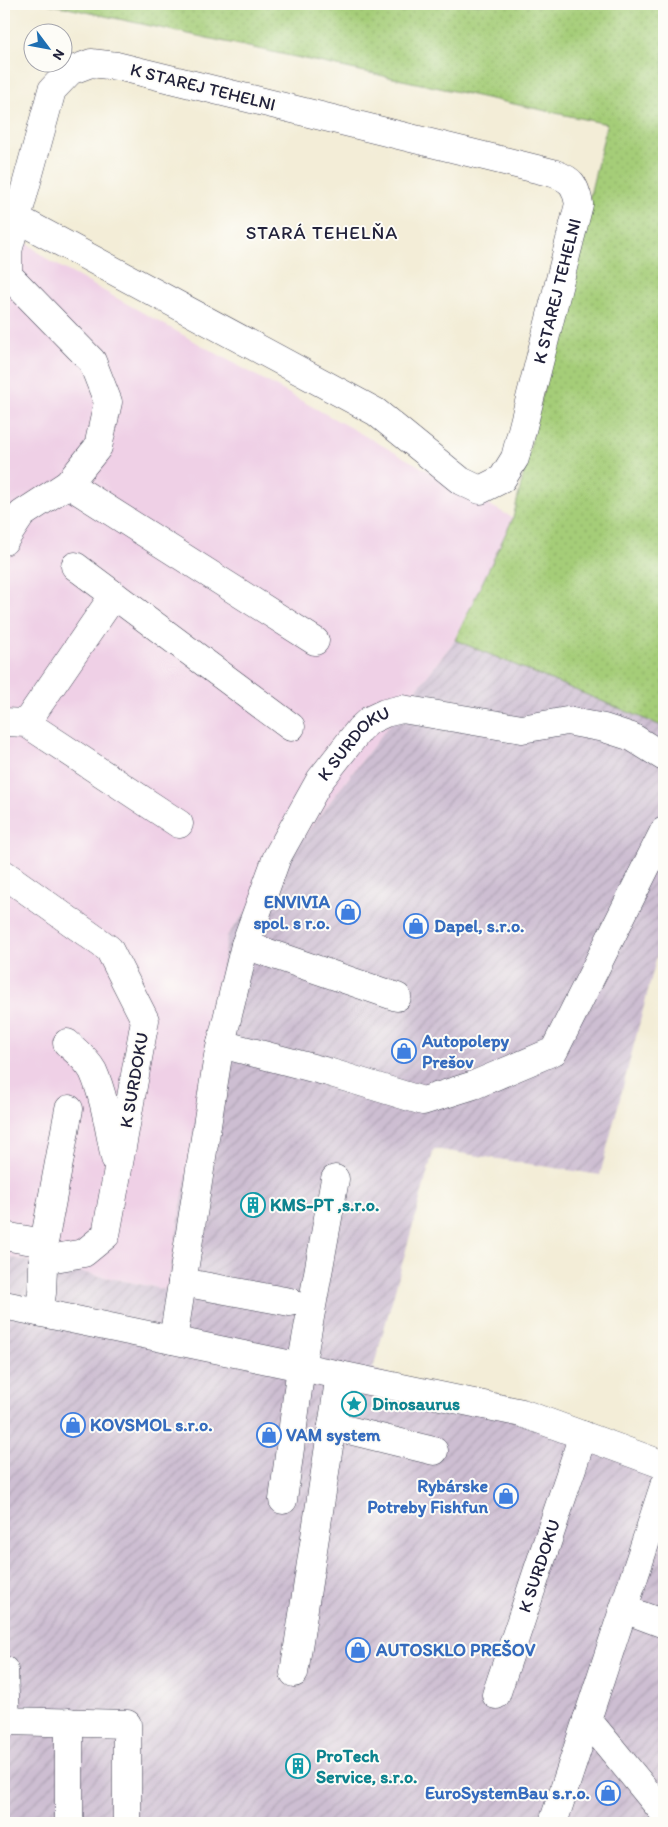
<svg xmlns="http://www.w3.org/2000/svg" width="668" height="1827" font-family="Itim,sans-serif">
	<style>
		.built { fill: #efd0e6 }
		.industrial { fill: url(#industrial-furrows) }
		.grass { fill: url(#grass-dots); stroke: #64785a }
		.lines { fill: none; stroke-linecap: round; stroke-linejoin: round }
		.minor-casing { stroke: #414052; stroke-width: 29 }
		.minor { stroke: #fff; stroke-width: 28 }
		.labels { text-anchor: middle; stroke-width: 4; stroke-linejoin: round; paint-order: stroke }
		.street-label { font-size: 18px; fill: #22223b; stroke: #fdfcf7 }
		.shop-label { font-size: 18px; font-weight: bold; fill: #366cbe; stroke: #fdfcf7; text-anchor: start }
		.culture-label { font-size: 18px; font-weight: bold; fill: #0d838f; stroke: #fdfcf7; text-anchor: start }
		.neighbourhood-label { font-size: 19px; letter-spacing: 1px; fill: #22223b; stroke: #fdfcf7 }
	</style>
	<defs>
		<pattern id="industrial-furrows" width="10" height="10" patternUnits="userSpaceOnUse" patternTransform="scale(1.25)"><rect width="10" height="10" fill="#cdbed2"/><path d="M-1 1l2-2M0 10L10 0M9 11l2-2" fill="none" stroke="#b0a3b5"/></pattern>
		<pattern id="grass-dots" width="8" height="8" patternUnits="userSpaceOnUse" patternTransform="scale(1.25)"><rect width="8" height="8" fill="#a5cd78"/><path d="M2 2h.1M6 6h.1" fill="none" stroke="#8eb069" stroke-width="1.8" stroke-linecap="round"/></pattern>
	</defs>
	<rect width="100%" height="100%" fill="#fdfcf7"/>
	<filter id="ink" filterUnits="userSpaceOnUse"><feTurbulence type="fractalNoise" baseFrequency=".02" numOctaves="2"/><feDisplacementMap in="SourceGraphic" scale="10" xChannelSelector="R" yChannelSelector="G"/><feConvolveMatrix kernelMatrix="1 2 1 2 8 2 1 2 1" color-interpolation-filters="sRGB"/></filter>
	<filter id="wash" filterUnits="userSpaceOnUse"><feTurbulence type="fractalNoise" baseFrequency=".0096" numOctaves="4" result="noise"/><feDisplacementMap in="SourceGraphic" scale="20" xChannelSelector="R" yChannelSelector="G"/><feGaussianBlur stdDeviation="1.12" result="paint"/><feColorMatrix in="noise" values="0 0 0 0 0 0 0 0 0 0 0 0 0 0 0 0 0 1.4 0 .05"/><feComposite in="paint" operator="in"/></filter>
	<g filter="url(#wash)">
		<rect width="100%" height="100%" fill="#f3edd7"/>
		<polygon class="built" points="4,224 48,260 513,518 455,640 227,936 167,1290 4,1256"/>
		<polygon class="industrial" points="455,640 664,727 664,929 600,1175 434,1149 373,1369 664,1471 664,1823 4,1823 4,1256 167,1290 227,936"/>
		<polygon class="grass" points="49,4 664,4 664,727 455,640 513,518 607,124"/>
	</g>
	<g filter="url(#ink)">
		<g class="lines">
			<defs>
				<g id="minor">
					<path id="s1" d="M 4,209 L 16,218 L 376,412 L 461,481 L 480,490 L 502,479 L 515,458 L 579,204 C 575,184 572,180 553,173 L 117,66 L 91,63 L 70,71 L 52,90 L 8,251 L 8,275 L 92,361 L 108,402 L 98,447 L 68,484 L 22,514 L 4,541"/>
					<polyline points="68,484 315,641"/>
					<polyline points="75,566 291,727"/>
					<polyline points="4,722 26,723 179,824"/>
					<polyline points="26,723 114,595"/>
					<polyline points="4,874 109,949 145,1020 106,1235 84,1253 43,1260"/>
					<polyline points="245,945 397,997"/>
					<path d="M 67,1043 C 76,1051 87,1060 93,1071 C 105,1098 109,1130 115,1158"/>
					<polyline points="221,1044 328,1072 423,1101 474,1085 554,1051 664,831"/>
					<polyline points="4,1236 44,1243 42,1293 39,1312"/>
					<polyline points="44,1243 69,1109"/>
					<polyline points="182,1282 290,1302"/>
					<polyline points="4,1305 522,1413 664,1465"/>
					<path id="s2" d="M 173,1340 L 218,1056 L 245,945 L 277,857 L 320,780 L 360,729 L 370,720 L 385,713 L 402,709 L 522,729 L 567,721 L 604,728 L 632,737 L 664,757"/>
					<polyline points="332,1426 434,1451"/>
					<polyline points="283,1500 301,1367 335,1179"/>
					<polyline points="624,1609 664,1624"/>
					<polyline points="4,1670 6,1721 127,1724 127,1823"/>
					<polyline points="294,1673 340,1375"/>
					<path id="s3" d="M 496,1695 L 583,1435"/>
					<polyline points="587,1719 664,1813"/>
					<polyline points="69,1722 69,1823"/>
					<polyline points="553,1823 664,1486"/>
				</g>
			</defs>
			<use href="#minor" class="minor-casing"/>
			<use href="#minor" class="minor"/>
		</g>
	</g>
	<defs>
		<symbol id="shop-ring" viewBox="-11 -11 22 22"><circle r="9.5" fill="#fdfcf7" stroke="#3f7fe0" stroke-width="1.5"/><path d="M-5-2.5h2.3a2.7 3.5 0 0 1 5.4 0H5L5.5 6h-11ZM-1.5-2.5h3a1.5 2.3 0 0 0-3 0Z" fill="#3f7fe0"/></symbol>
		<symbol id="building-ring" viewBox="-11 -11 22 22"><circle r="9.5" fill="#fdfcf7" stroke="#0f9aa8" stroke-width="1.5"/><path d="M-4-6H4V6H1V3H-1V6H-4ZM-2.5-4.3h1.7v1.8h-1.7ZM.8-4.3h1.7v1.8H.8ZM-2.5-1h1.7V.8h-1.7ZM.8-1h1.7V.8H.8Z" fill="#0f9aa8"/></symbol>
		<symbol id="sight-ring" viewBox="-11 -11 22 22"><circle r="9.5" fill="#fdfcf7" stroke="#0f9aa8" stroke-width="1.5"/><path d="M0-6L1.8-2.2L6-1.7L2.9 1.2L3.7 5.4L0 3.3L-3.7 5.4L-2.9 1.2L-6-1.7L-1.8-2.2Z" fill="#0f9aa8"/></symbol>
	</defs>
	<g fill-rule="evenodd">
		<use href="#shop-ring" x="334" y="898" width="28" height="28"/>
		<use href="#shop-ring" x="402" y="912" width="28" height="28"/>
		<use href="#shop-ring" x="390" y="1037" width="28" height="28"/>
		<use href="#building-ring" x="239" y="1191" width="28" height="28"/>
		<use href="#sight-ring" x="340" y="1390" width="28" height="28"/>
		<use href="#shop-ring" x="59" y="1411" width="28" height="28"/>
		<use href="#shop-ring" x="255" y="1421" width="28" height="28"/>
		<use href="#shop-ring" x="492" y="1482" width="28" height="28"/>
		<use href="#shop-ring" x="344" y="1636" width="28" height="28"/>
		<use href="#building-ring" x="284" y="1752" width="28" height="28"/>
		<use href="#shop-ring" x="594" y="1779" width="28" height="28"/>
	</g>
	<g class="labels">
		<g class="street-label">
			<text transform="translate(203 87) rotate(14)" y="6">K STAREJ TEHELNI</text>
			<text dy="6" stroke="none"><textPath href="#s1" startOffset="776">K STAREJ TEHELNI</textPath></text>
			<text dy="6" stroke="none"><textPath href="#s2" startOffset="634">K SURDOKU</textPath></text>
			<text transform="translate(134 1080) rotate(-80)" y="6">K SURDOKU</text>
			<text dy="6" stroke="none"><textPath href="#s3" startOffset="136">K SURDOKU</textPath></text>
		</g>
		<g class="shop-label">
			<text x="330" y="908" text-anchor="end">ENVIVIA<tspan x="330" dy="21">spol. s r.o.</tspan></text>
			<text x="434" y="932">Dapel, s.r.o.</text>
			<text x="422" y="1047">Autopolepy<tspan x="422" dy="21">Prešov</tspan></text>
			<text x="90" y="1431">KOVSMOL s.r.o.</text>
			<text x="286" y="1441">VAM system</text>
			<text x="488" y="1492" text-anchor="end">Rybárske<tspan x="488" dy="21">Potreby Fishfun</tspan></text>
			<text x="376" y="1656">AUTOSKLO PREŠOV</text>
			<text x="590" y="1799" text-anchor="end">EuroSystemBau s.r.o.</text>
		</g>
		<g class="culture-label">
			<text x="270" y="1211">KMS-PT ,s.r.o.</text>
			<text x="372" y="1410">Dinosaurus</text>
			<text x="316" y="1762">ProTech<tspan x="316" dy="21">Service, s.r.o.</tspan></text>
		</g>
		<g class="neighbourhood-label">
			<text x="322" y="239">STARÁ TEHELŇA</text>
		</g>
	</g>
	<rect width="668" height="1827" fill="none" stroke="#fdfcf7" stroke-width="20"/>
	<g transform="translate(48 48) rotate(122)"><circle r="24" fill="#fdfcf7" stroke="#a5a5ac"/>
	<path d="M0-4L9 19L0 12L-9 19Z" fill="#1f6fb2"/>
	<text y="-8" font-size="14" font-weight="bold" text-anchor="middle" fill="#22223b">N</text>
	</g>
</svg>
